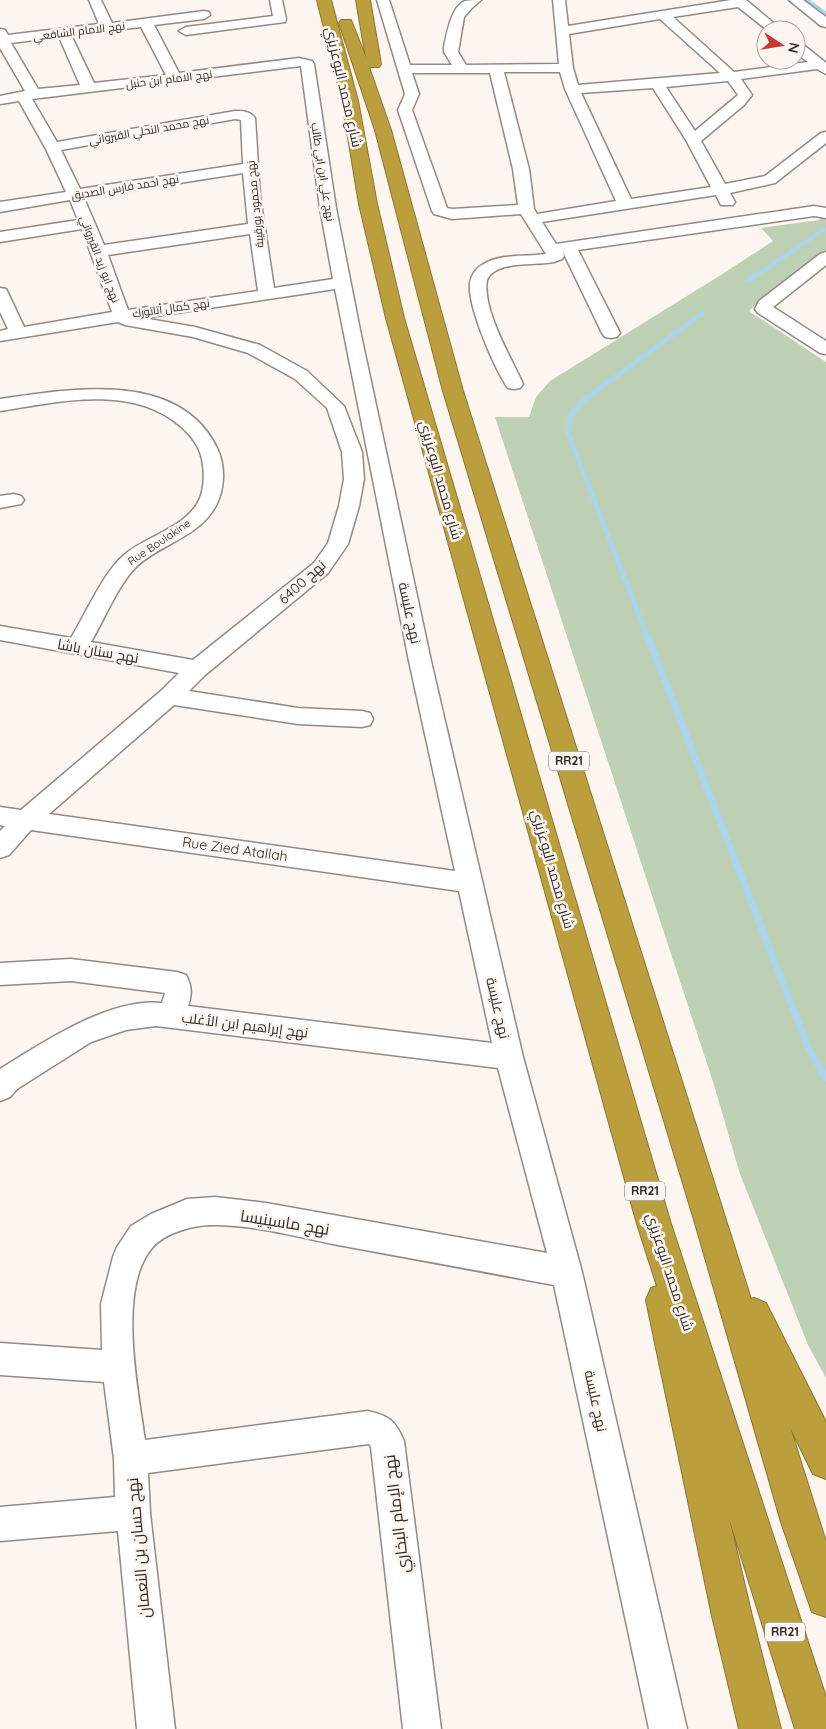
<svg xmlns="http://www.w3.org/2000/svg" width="826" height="1729" font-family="Quicksand,Cairo,sans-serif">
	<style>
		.green { fill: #bed1b4 }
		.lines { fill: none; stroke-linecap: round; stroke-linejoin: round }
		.stream-far2 { stroke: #aad5ec; stroke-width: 4 }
		.stream-far1 { stroke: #aad5ec; stroke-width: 5 }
		.stream { stroke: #aad5ec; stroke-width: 7 }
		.minor-casing { stroke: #928a86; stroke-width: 3 }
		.motorway-casing { stroke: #8a7635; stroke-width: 2 }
		.minor { fill: #fff; fill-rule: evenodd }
		.motorway { fill: #bc9f3d; fill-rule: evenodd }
		.labels { text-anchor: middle; stroke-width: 5; stroke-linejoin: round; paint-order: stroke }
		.far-street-label { font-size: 11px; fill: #2c2927; stroke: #fdf5f0 }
		.shield { fill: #fdf5f0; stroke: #6b6663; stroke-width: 1 }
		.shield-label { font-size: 12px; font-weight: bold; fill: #2c2927 }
		.street-label { font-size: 14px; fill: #2c2927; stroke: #fdf5f0 }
		.near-street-label { font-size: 16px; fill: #2c2927; stroke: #fdf5f0 }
	</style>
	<rect width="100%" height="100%" fill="#fdf5f0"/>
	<polygon class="green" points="826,215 826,250 770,291 749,311 826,362 826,1378 808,1345 740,1174 714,1085 495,417 529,417 536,397 550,381 724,273 773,241 761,228 819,220"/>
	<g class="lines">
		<g class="stream-far2">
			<polyline points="807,0 826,14"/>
			<polyline points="754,277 825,229"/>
		</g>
		<g class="stream-far1">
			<polyline points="747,281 755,275"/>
			<polyline points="648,638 568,433 570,415 585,399 703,313"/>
		</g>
		<polyline class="stream" points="648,637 810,1052 826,1078"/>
		<defs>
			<g id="minor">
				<path d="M 89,0 L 101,0 L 112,23 L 204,11 L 209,12 L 210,15 L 204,19 L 154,25 L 179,73 L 299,58 L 312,61 L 314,64 L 336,208 L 361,335 L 431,661 L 523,1057 L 582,1272 L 687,1729 L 649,1729 L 554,1285 C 482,1271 410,1258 338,1245 C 298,1237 254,1225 214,1225 C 195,1225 165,1232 152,1248 C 117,1289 138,1390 145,1440 L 368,1411 C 389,1416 395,1420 404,1441 L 441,1729 L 403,1729 L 371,1447 L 369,1444 L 148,1473 L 150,1513 L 175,1729 L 137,1729 L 118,1531 L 0,1541 L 0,1507 L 115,1497 L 114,1459 L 104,1382 L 0,1375 L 0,1343 L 102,1350 L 101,1304 L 113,1257 L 117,1247 L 131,1226 L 151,1214 L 187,1199 L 215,1197 L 266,1203 L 547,1253 L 498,1068 L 156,1026 L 126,1030 L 91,1042 L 17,1089 L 10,1097 L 0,1101 L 0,1069 C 42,1043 110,997 162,1003 L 165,993 L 71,981 L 0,985 L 0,963 L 71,959 L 177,972 L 186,975 C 192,987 192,994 188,1006 L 492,1043 L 459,891 L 31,830 L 9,855 L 0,858 L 0,831 L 5,826 L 0,825 L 0,807 L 21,810 L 162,690 L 179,673 L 0,640 L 0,626 L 71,638 C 85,615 103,573 124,555 C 145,537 178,530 195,507 C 205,494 205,474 202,459 C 199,445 190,434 179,425 C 130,384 57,402 0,411 L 0,399 C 68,389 179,369 217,448 C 226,467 225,491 214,509 C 197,537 162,544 138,565 C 120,581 104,620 91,642 L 193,660 L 314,563 L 328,543 L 339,506 L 344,479 L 342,452 L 327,408 L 295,379 L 248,353 L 193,337 L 125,325 L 118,322 L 0,341 L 0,331 L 8,329 L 0,312 L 0,288 L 6,289 L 8,293 L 24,327 L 112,312 L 82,229 L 0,242 L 0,232 L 78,220 L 70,200 L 0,212 L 0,202 L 66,192 L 46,149 L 19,101 L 0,104 L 0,96 L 25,91 L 0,48 L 0,29 L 5,30 L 8,35 L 99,24 ZM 141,27 L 166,75 L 94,83 L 71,35 ZM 59,37 L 80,85 L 38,89 L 11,43 ZM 301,66 L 320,208 L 333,279 L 274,288 L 260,196 L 255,118 C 250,111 243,111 235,111 L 57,142 L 32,99 ZM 235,119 L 241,120 L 243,164 L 80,189 L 61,150 ZM 243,173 L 248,224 L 104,245 L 84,198 ZM 250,234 L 258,291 L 128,310 L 108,255 ZM 335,289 L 409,661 L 455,871 L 49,814 L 174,705 L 298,724 L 362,727 L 370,725 L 373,719 L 370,713 L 362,711 L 298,708 L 189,691 L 205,675 L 328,573 L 348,544 L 359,506 L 364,479 L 362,452 L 344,406 L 307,371 L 260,345 L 195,327 L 143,318 Z"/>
				<polygon points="270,0 282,0 286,19 285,22 186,35 179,31 186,27 273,16"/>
				<path d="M 377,0 L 389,0 L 410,65 L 452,65 L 444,52 L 444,47 C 447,34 451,6 465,1 C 470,0 477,0 481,0 L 471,9 L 464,17 L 458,52 L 466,65 L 559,64 L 553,0 L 565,0 L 568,26 L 731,0 L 746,0 L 782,30 L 767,30 L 738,7 L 673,17 L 734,72 L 808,62 L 796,53 L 796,42 L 801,43 L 826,63 L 826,74 L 817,69 L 741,79 L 752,95 L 744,105 L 701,141 L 725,184 L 765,176 L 821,133 L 826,132 L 826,143 L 775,183 L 730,193 L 735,202 L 733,205 L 721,205 L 716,195 L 542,222 L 556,244 L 814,206 L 826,208 L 826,218 L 814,216 L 578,250 L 620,333 L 617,337 L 611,338 L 605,337 L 602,333 L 563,252 L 564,256 L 562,259 L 554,262 C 536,266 495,260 487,280 C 482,310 511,357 523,384 L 520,388 L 514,389 L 508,388 C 495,370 467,305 470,283 C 471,276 476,268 482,265 C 500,253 526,257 546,254 L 521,214 L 452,219 L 434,214 L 432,211 L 398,110 L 405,94 ZM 660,19 L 720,73 L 578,85 L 573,68 L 569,34 ZM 504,72 L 560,72 L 565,89 L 616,201 L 537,214 L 534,209 L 529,169 ZM 412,73 L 490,73 L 513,169 L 518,205 L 452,209 L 447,208 L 412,110 L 419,94 ZM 728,81 L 738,95 L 695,131 L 666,87 ZM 653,88 L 686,140 L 711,187 L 631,199 L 581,93 Z"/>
				<polygon points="789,0 803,0 826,17 826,27 821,26"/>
				<polygon points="826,252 826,265 773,307 826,341 826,354 820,353 758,313 755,309 759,301 820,254"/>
				<polygon points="14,494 21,496 24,500 21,504 0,508 0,496"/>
			</g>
			<g id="motorway">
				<polygon points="317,0 331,0 358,101 377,204 404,318 671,1224 826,1697 826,1729 795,1729 729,1518 752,1616 781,1729 739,1729 712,1616 646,1300 651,1288 657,1286 637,1224 386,318 359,204 342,101"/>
				<polygon points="356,0 370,0 381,64 379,67 369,67 391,130 463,391 751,1299 754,1298 766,1303 826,1422 826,1479 813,1474 790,1427 826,1542 826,1617 812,1612 781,1522 695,1223 443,391 375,130 339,23 341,20 351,20 366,58"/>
			</g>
		</defs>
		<use href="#minor" class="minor-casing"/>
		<use href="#motorway" class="motorway-casing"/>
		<use href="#minor" class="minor"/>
		<use href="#motorway" class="motorway"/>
	</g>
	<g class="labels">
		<g class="far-street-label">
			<text transform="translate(79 31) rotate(-7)" y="4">نهج الامام الشافعي</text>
			<text transform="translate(169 79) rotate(-7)" y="4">نهج الامام ابن حنبل</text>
			<text transform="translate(149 130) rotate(-10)" y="4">نهج محمد النحلي القيرواني</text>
			<text transform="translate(323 172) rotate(81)" y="4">نهج علي ابن ابي طالب</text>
			<text transform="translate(125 187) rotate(-9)" y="4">نهج احمد فارس الصديق</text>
			<text transform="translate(255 204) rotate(-96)" y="4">نهج محمود بورقيبة</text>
			<text transform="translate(100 259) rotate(69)" y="4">نهج ابو زيد القيرواني</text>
			<text transform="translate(171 308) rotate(-8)" y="4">نهج كمال أتاتورك</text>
			<text transform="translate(159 542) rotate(-34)" y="4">Rue Boulakine</text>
		</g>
		<g class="shield">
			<rect x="549" y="751.5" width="40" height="19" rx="4"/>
			<rect x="625" y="1181.5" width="40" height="19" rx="4"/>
			<rect x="765" y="1622.5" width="40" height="19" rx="4"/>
		</g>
		<g class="shield-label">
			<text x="569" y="765">RR21</text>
			<text x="645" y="1195">RR21</text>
			<text x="785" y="1636">RR21</text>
		</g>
		<g class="street-label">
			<text transform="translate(344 87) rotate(77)" y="5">شارع محمد البوعزيزي</text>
			<text transform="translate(441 480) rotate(74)" y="5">شارع محمد البوعزيزي</text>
			<text transform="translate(302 582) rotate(-42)" y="5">نهج 6400</text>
			<text transform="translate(410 613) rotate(78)" y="5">نهج عليسة</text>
			<text transform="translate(98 651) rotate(10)" y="5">نهج سنان باشا</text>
			<text transform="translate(235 849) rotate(8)" y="5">Rue Zied Atallah</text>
			<text transform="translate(553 869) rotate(74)" y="5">شارع محمد البوعزيزي</text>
			<text transform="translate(498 1008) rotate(77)" y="5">نهج عليسة</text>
			<text transform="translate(245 1025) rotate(7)" y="5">نهج إبراهيم ابن الأغلب</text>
			<text transform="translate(670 1272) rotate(72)" y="5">شارع محمد البوعزيزي</text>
			<text transform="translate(596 1401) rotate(78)" y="5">نهج عليسة</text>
		</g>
		<g class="near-street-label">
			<text transform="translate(285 1222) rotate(9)" y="6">نهج ماسينيسا</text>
			<text transform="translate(396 1514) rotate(-97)" y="6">نهج الإمام البخاري</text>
			<text transform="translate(138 1548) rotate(-95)" y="6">نهج حسان بن النعمان</text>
		</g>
	</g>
	<g transform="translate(781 45) rotate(102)"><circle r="24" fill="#fdf5f0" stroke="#a9a3a0"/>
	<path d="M0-4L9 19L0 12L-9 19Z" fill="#c6382d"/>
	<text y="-8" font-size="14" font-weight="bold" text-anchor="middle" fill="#2c2927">N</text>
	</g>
</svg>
